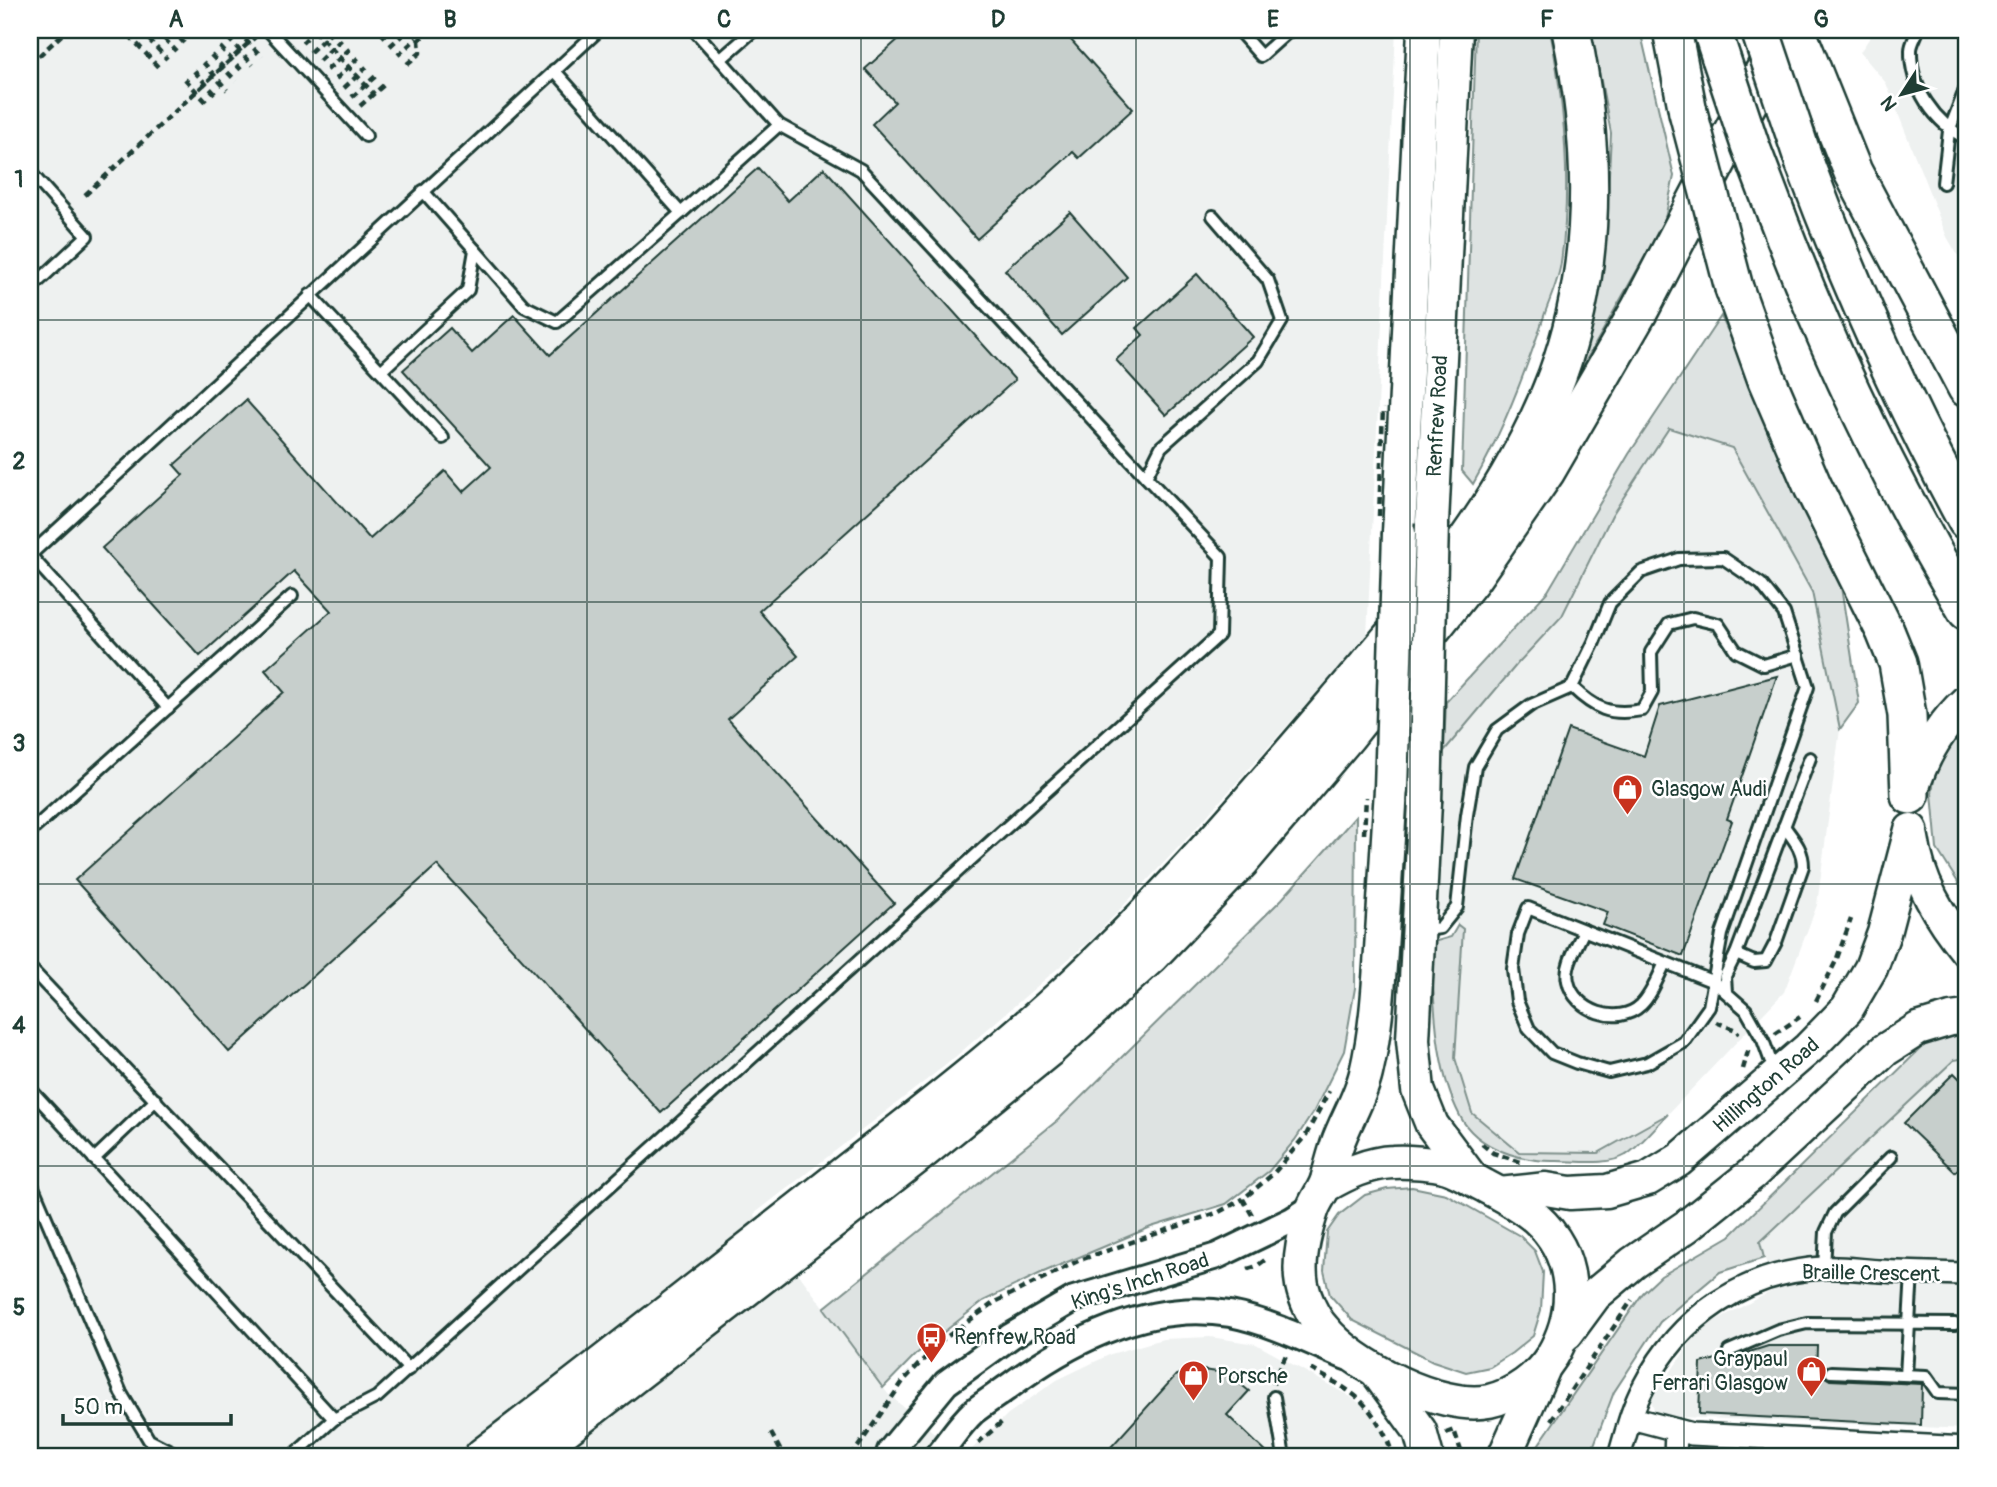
<svg xmlns="http://www.w3.org/2000/svg" width="1997" height="1487" font-family="Pangolin,sans-serif">
	<style>
		.built { fill: #eef1f0 }
		.green { fill: #dee3e2; stroke: #7e908b; stroke-width: 2 }
		.building { fill: #c7cfcc; stroke: #1f3d34; stroke-width: 2 }
		.lines { fill: none; stroke-linecap: round; stroke-linejoin: round }
		.service-casing { stroke: #1f3d34; stroke-width: 16 }
		.minor-casing { stroke: #1f3d34; stroke-width: 26 }
		.tertiary-casing { stroke: #1f3d34; stroke-width: 30 }
		.primary-casing { stroke: #1f3d34; stroke-width: 37 }
		.motorway-casing { stroke: #1f3d34; stroke-width: 42 }
		.path { stroke: #1f3d34; stroke-width: 4.5; stroke-dasharray: 7 5; stroke-linecap: butt }
		.service { stroke: #fff; stroke-width: 10 }
		.minor { stroke: #fff; stroke-width: 21 }
		.tertiary { stroke: #fff; stroke-width: 24 }
		.primary { stroke: #fff; stroke-width: 32 }
		.motorway { stroke: #fff; stroke-width: 37 }
		.primary-bridge-casing { stroke: #1f3d34; stroke-width: 37; stroke-linecap: butt }
		.motorway-bridge-casing { stroke: #1f3d34; stroke-width: 42; stroke-linecap: butt }
		.path-bridge { stroke: #1f3d34; stroke-width: 4.5; stroke-dasharray: 7 5; stroke-linecap: butt }
		.primary-bridge { stroke: #fff; stroke-width: 32 }
		.motorway-bridge { stroke: #fff; stroke-width: 37 }
		.grid { fill: none; stroke: #1f3d34; stroke-width: 2; stroke-opacity: 0.55 }
		.labels { text-anchor: middle; stroke-width: 5; stroke-linejoin: round; paint-order: stroke }
		.street-label { font-size: 21px; fill: #1f3d34; stroke: #fff }
		.poi-label { font-size: 21px; fill: #1f3d34; stroke: #fff; text-anchor: start }
		.neatline { fill: none; stroke: #1f3d34; stroke-width: 2.5 }
		.grid-label { font-size: 23px; text-anchor: middle; font-weight: bold; fill: #1f3d34 }
	</style>
	<rect width="100%" height="100%" fill="#fff"/>
	<filter id="ink" filterUnits="userSpaceOnUse"><feTurbulence type="fractalNoise" baseFrequency=".0143" numOctaves="2"/><feDisplacementMap in="SourceGraphic" scale="14" xChannelSelector="R" yChannelSelector="G"/><feConvolveMatrix kernelMatrix="1 2 1 2 8 2 1 2 1" color-interpolation-filters="sRGB"/></filter>
	<g filter="url(#ink)">
		<g class="built">
			<polygon points="30,30 1396,30 1367,636 1190,835 1093,938 947,1064 754,1214 888,1394 963,1457 30,1457"/>
			<polygon points="1875,30 1967,30 1967,271 1947,237 1886,83 1860,52"/>
			<polygon points="1669,428 1732,448 1812,592 1840,729 1817,905 1784,992 1668,1114 1598,1153 1519,1152 1472,1113 1455,1058 1463,929 1434,907 1444,751 1518,663 1561,616 1612,515"/>
			<polygon points="1967,1058 1967,1429 1656,1416 1651,1400 1701,1328 1774,1290 1760,1242 1954,1060"/>
			<polygon points="1210,1337 1256,1344 1349,1396 1368,1409 1380,1424 1390,1445 1392,1457 964,1457 1008,1414 1057,1380 1111,1354 1163,1339"/>
		</g>
		<g class="green">
			<path d="M 1476,30 L 1550,30 C 1565,107 1572,184 1561,262 C 1559,279 1551,296 1545,313 C 1526,371 1504,430 1473,484 L 1462,471 Z"/>
			<polygon points="1591,30 1640,30 1674,176 1664,223 1551,422 1585,317 1607,215 1611,133"/>
			<polygon points="1721,316 1839,574 1859,703 1840,729 1812,592 1732,448 1669,428 1612,515 1562,616 1518,663 1444,751 1446,702 1548,591 1629,454"/>
			<polygon points="1967,724 1967,884 1961,887 1937,849 1932,793 1936,766 1954,739"/>
			<polygon points="1356,816 1355,988 1344,1051 1314,1111 1295,1140 1269,1171 1226,1204 1151,1227 1041,1273 983,1301 915,1355 883,1388 824,1308 1058,1120 1282,899"/>
			<path d="M 1458,925 L 1463,929 L 1455,1058 L 1472,1113 L 1519,1152 L 1598,1153 L 1668,1114 C 1658,1124 1637,1149 1626,1155 C 1607,1166 1578,1161 1557,1161 C 1523,1162 1477,1149 1460,1116 C 1433,1064 1435,999 1430,943 L 1451,937 Z"/>
			<polygon points="1957,1033 1967,1033 1967,1058 1954,1060 1760,1242 1764,1258 1720,1272 1660,1322 1614,1392 1594,1445 1592,1457 1530,1457 1643,1293 1661,1276 1730,1236 1925,1044"/>
			<polygon points="1412,1187 1446,1194 1520,1236 1535,1251 1543,1272 1541,1310 1533,1336 1512,1353 1490,1367 1466,1372 1433,1361 1352,1320 1330,1295 1324,1271 1327,1232 1339,1215 1365,1195 1387,1189"/>
		</g>
		<g class="building">
			<polygon points="909,30 1062,30 1133,109 1079,158 1073,152 977,239 872,124 895,102 865,69"/>
			<polygon points="758,168 788,201 824,168 1015,380 759,611 798,656 728,719 894,903 661,1113 437,865 229,1052 75,880 284,692 265,670 331,611 294,571 200,656 102,548 183,475 174,465 246,400 370,539 445,471 463,492 491,467 403,370 450,328 472,353 514,315 550,355"/>
			<polygon points="1070,212 1127,277 1062,335 1005,270"/>
			<polygon points="1197,274 1253,337 1166,415 1116,360 1143,335 1137,328"/>
			<polygon points="1777,676 1727,819 1732,821 1683,956 1603,925 1608,912 1515,879 1568,729 1644,756 1660,706"/>
			<polygon points="1954,1073 1967,1086 1967,1160 1955,1172 1904,1123"/>
			<polygon points="1768,1346 1817,1346 1816,1376 1825,1377 1830,1380 1922,1384 1921,1425 1699,1414 1701,1363 1724,1357 1731,1358"/>
			<polygon points="1194,1369 1218,1372 1233,1378 1249,1391 1227,1415 1271,1457 1102,1457 1176,1375"/>
		</g>
		<g class="lines">
			<defs>
				<g id="service">
					<polyline points="268,30 366,136"/>
					<polyline points="1238,30 1261,56 1290,30"/>
					<path d="M 1918,30 C 1916,36 1911,44 1911,50 C 1910,88 1935,123 1967,139"/>
					<polyline points="721,59 754,30"/>
					<polyline points="554,70 681,213 779,125 694,30"/>
					<polyline points="779,125 861,170 1146,477"/>
					<polyline points="30,172 87,236 30,289"/>
					<polyline points="1943,183 1949,131 1967,85"/>
					<polyline points="475,250 524,306 557,322 681,213"/>
					<polyline points="310,295 443,438"/>
					<polyline points="381,371 468,290 475,250 423,191"/>
					<polyline points="30,555 599,30"/>
					<polyline points="30,555 168,708"/>
					<path d="M 1572,687 C 1595,709 1610,716 1642,710 L 1652,692 L 1651,652 L 1669,624 L 1693,618 L 1718,624 L 1736,651 L 1764,665 L 1798,655"/>
					<polyline points="30,832 292,596"/>
					<path d="M 1584,930 C 1578,945 1564,965 1568,981 C 1574,1011 1618,1027 1641,1005 C 1652,994 1658,977 1665,963"/>
					<polyline points="1420,931 1440,928 1457,907 1467,815 1475,767 1497,730 1531,705 1572,687 1594,642 1610,603 1641,572 1679,559 1723,558 1761,584 1784,613 1808,687 1722,934 1709,1007 1684,1042 1647,1063 1609,1072 1577,1063 1552,1053 1529,1029 1517,1001 1513,969 1518,934 1528,908 1714,982 1746,1010 1763,1040 1775,1073"/>
					<path d="M 1736,954 L 1754,962 L 1766,961 L 1776,942 L 1803,866 C 1803,849 1793,839 1784,826"/>
					<polyline points="30,968 409,1369"/>
					<polyline points="1726,992 1725,976 1736,954 1810,758"/>
					<polyline points="30,1089 334,1419 377,1397 1219,635 1221,557 1146,477 1161,447 1258,361 1282,321 1268,280 1213,216"/>
					<polyline points="94,1159 156,1100"/>
					<polyline points="30,1180 121,1393 149,1440 182,1457"/>
					<polyline points="1824,1268 1826,1232 1835,1213 1891,1157"/>
					<polyline points="1729,1351 1778,1330 1807,1323 1955,1324"/>
					<polyline points="1831,1372 1926,1376 1938,1393 1967,1394"/>
					<polyline points="1906,1375 1912,1273"/>
					<polyline points="1274,1397 1284,1457"/>
					<polyline points="292,1457 334,1419"/>
				</g>
				<g id="minor">
					<polyline points="1631,1418 1692,1434 1967,1448"/>
					<path d="M 1619,1457 C 1626,1433 1632,1408 1644,1386 C 1679,1317 1745,1272 1823,1268 C 1842,1267 1862,1270 1881,1271 C 1910,1273 1939,1273 1967,1274"/>
					<polyline points="1675,1457 1676,1430"/>
				</g>
				<g id="tertiary">
					<polyline points="888,1457 890,1451 946,1383 1011,1336 1074,1299 1217,1256 1292,1220 1314,1206"/>
					<path d="M 936,1457 C 948,1443 959,1425 973,1412 C 984,1403 997,1395 1008,1387 C 1071,1340 1149,1300 1230,1314 C 1271,1322 1308,1341 1346,1357"/>
				</g>
				<g id="primary">
					<polyline points="1432,523 1456,30"/>
					<polyline points="1399,533 1424,30"/>
					<path d="M 1912,790 C 1923,754 1940,726 1967,701"/>
					<polyline points="1425,802 1413,1040 1418,1090 1432,1125 1470,1176"/>
					<path d="M 1912,838 C 1918,882 1939,917 1967,951"/>
					<path d="M 1325,1186 C 1346,1174 1368,1163 1393,1162 C 1405,1161 1435,1163 1447,1167 C 1460,1171 1473,1180 1485,1186 C 1502,1195 1521,1205 1536,1218 C 1577,1255 1579,1311 1552,1356 C 1538,1378 1515,1395 1489,1401 C 1441,1411 1353,1366 1323,1328 C 1313,1317 1305,1299 1302,1285 C 1297,1259 1305,1231 1313,1208 C 1317,1198 1324,1190 1327,1180 C 1330,1169 1333,1157 1337,1145 C 1345,1121 1360,1099 1366,1073 C 1377,1027 1379,981 1382,934 C 1385,886 1388,837 1391,789"/>
					<polyline points="1500,1194 1546,1189 1570,1193 1607,1191 1648,1179 1679,1160 1809,1048 1847,1009 1871,968 1884,933 1911,830"/>
					<polyline points="1567,1333 1595,1295 1633,1263 1687,1226 1752,1174 1885,1050 1918,1029 1951,1019 1967,1017"/>
					<polyline points="1377,1372 1420,1431 1427,1457"/>
					<polyline points="1504,1457 1543,1370"/>
				</g>
				<g id="motorway">
					<polyline points="1672,30 1688,112"/>
					<polyline points="1712,30 1721,58"/>
					<polyline points="1796,30 1853,172 1967,388"/>
					<path d="M 1805,164 C 1851,287 1904,405 1967,521"/>
					<path d="M 1777,216 C 1829,353 1892,485 1967,611"/>
					<polyline points="1734,288 1767,380 1813,487 1885,631 1898,663 1907,715 1910,795"/>
					<path d="M 483,1457 C 607,1363 728,1267 850,1171 C 928,1111 1005,1051 1077,984 C 1170,897 1252,801 1334,705 C 1421,604 1510,502 1557,376 C 1598,265 1595,144 1571,30"/>
					<polyline points="527,1457 915,1156 1047,1049 1151,954 1241,860 1347,735 1471,579 1546,471 1640,309 1786,30"/>
				</g>
			</defs>
			<use href="#service" class="service-casing"/>
			<use href="#minor" class="minor-casing"/>
			<use href="#tertiary" class="tertiary-casing"/>
			<use href="#primary" class="primary-casing"/>
			<use href="#motorway" class="motorway-casing"/>
			<g class="path">
				<polyline points="140,30 167,59"/>
				<polyline points="156,30 176,51"/>
				<polyline points="172,30 184,43"/>
				<polyline points="187,30 193,35"/>
				<polyline points="314,30 374,94"/>
				<polyline points="409,30 419,40 430,30"/>
				<polyline points="237,31 262,57"/>
				<polyline points="129,35 158,67"/>
				<polyline points="382,37 390,30"/>
				<polyline points="228,38 253,65"/>
				<polyline points="302,43 315,30"/>
				<polyline points="390,46 408,30"/>
				<polyline points="220,47 244,73"/>
				<polyline points="310,52 334,30"/>
				<polyline points="211,55 236,81"/>
				<polyline points="398,55 417,38"/>
				<polyline points="319,61 344,37"/>
				<polyline points="203,62 227,90"/>
				<polyline points="30,64 67,30"/>
				<polyline points="407,64 420,53 419,40"/>
				<polyline points="327,70 353,46"/>
				<polyline points="194,71 218,97"/>
				<polyline points="185,79 209,105"/>
				<polyline points="336,79 361,55"/>
				<polyline points="344,88 370,64"/>
				<polyline points="352,97 378,74"/>
				<polyline points="360,106 386,83"/>
				<polyline points="85,195 255,37"/>
				<polyline points="1816,1001 1836,961 1851,919"/>
				<polyline points="1716,1022 1736,1030 1739,1034"/>
				<polyline points="1775,1034 1800,1017"/>
				<polyline points="1743,1069 1749,1048"/>
				<polyline points="1482,1144 1493,1153 1524,1163"/>
				<polyline points="1252,1215 1243,1199 1273,1174 1306,1135 1329,1091"/>
				<polyline points="1248,1269 1257,1266 1265,1260"/>
				<path d="M 1311,1369 C 1324,1377 1338,1383 1350,1392 C 1370,1405 1388,1435 1393,1457"/>
				<polyline points="1273,1384 1286,1355"/>
				<polyline points="1551,1420 1632,1300"/>
				<polyline points="771,1433 784,1457"/>
				<polyline points="1446,1433 1454,1430 1463,1457"/>
				<polyline points="978,1443 1003,1421"/>
				<polyline points="851,1457 904,1380 941,1341 995,1302 1080,1260 1219,1212 1243,1199"/>
			</g>
			<use href="#service" class="service"/>
			<use href="#minor" class="minor"/>
			<use href="#tertiary" class="tertiary"/>
			<use href="#primary" class="primary"/>
			<use href="#motorway" class="motorway"/>
			<defs>
				<g id="primary-bridge">
					<polyline points="1391,789 1399,533"/>
					<polyline points="1425,802 1432,523"/>
				</g>
				<g id="motorway-bridge">
					<polyline points="1760,30 1805,164"/>
					<polyline points="1721,58 1750,145 1777,216"/>
					<polyline points="1688,112 1734,288"/>
				</g>
			</defs>
			<use href="#primary-bridge" class="primary-bridge-casing"/>
			<use href="#motorway-bridge" class="motorway-bridge-casing"/>
			<g class="path-bridge">
				<polyline points="1379,516 1383,408"/>
				<polyline points="1364,834 1366,797"/>
			</g>
			<use href="#primary-bridge" class="primary-bridge"/>
			<use href="#motorway-bridge" class="motorway-bridge"/>
		</g>
	</g>
	<path class="grid" d="M 313,30 L 313,1457M 587,30 L 587,1457M 861,30 L 861,1457M 1136,30 L 1136,1457M 1410,30 L 1410,1457M 1684,30 L 1684,1457M 30,320 L 1967,320M 30,602 L 1967,602M 30,884 L 1967,884M 30,1166 L 1967,1166"/>
	<defs>
		<symbol id="shop-pin" viewBox="-11 -11 22 30"><path d="M0 17L-7.5 6A9.5 9.5 0 1 1 7.5 6Z" fill="#c8321e" stroke="#fff"/><path d="M-5-2.5h2.3a2.7 3.5 0 0 1 5.4 0H5L5.5 6h-11ZM-1.5-2.5h3a1.5 2.3 0 0 0-3 0Z" fill="#fff"/></symbol>
		<symbol id="bus-pin" viewBox="-11 -11 22 30"><path d="M0 17L-7.5 6A9.5 9.5 0 1 1 7.5 6Z" fill="#c8321e" stroke="#fff"/><path d="M-5-6H5V4H4V6H2V4H-2V6H-4V4H-5ZM-3.5-4V0h7V-4ZM-3.5 1.2v1.5H-2V1.2ZM2 1.2v1.5H3.5V1.2Z" fill="#fff"/></symbol>
	</defs>
	<g fill-rule="evenodd">
		<use href="#shop-pin" x="1610" y="772" width="35" height="47"/>
		<use href="#bus-pin" x="914" y="1320" width="35" height="47"/>
		<use href="#shop-pin" x="1794" y="1354" width="35" height="47"/>
		<use href="#shop-pin" x="1176" y="1358" width="35" height="47"/>
	</g>
	<g class="labels">
		<g class="street-label">
			<text transform="translate(1437 416) rotate(-87)" y="7">Renfrew Road</text>
			<text transform="translate(1766 1085) rotate(-41)" y="7">Hillington Road</text>
			<text transform="translate(1871 1273) rotate(1)" y="7">Braille Crescent</text>
			<text transform="translate(1140 1281) rotate(-18)" y="7">King's Inch Road</text>
		</g>
		<g class="poi-label">
			<text x="1651" y="796">Glasgow Audi</text>
			<text x="954" y="1344">Renfrew Road</text>
			<text x="1788" y="1366" text-anchor="end">Graypaul<tspan x="1788" dy="24">Ferrari Glasgow</tspan></text>
			<text x="1217" y="1383">Porsche</text>
		</g>
	</g>
	<rect width="1997" height="1487" fill="none" stroke="#fff" stroke-width="77"/>
	<g transform="translate(1902 94) rotate(234)" stroke="#ffffff" stroke-width="5" paint-order="stroke">
	<path d="M0-5L12 26L0 18L-12 26Z" fill="#1f3d34"/>
	<text y="-10" font-size="19" font-weight="bold" text-anchor="middle" fill="#1f3d34">N</text>
	</g>
	<path d="M63 1414v10h168v-10" fill="none" stroke="#1f3d34" stroke-width="3.5"/>
	<text x="74" y="1414" font-size="21" fill="#1f3d34" stroke="#ffffff" stroke-width="5" paint-order="stroke">50 m</text>
	<rect x="38" y="38" width="1920" height="1410" class="neatline"/>
	<g class="grid-label">
		<text x="176" y="27">A</text>
		<text x="450" y="27">B</text>
		<text x="724" y="27">C</text>
		<text x="998" y="27">D</text>
		<text x="1273" y="27">E</text>
		<text x="1547" y="27">F</text>
		<text x="1821" y="27">G</text>
		<text x="19" y="187">1</text>
		<text x="19" y="469">2</text>
		<text x="19" y="751">3</text>
		<text x="19" y="1033">4</text>
		<text x="19" y="1315">5</text>
	</g>
</svg>
